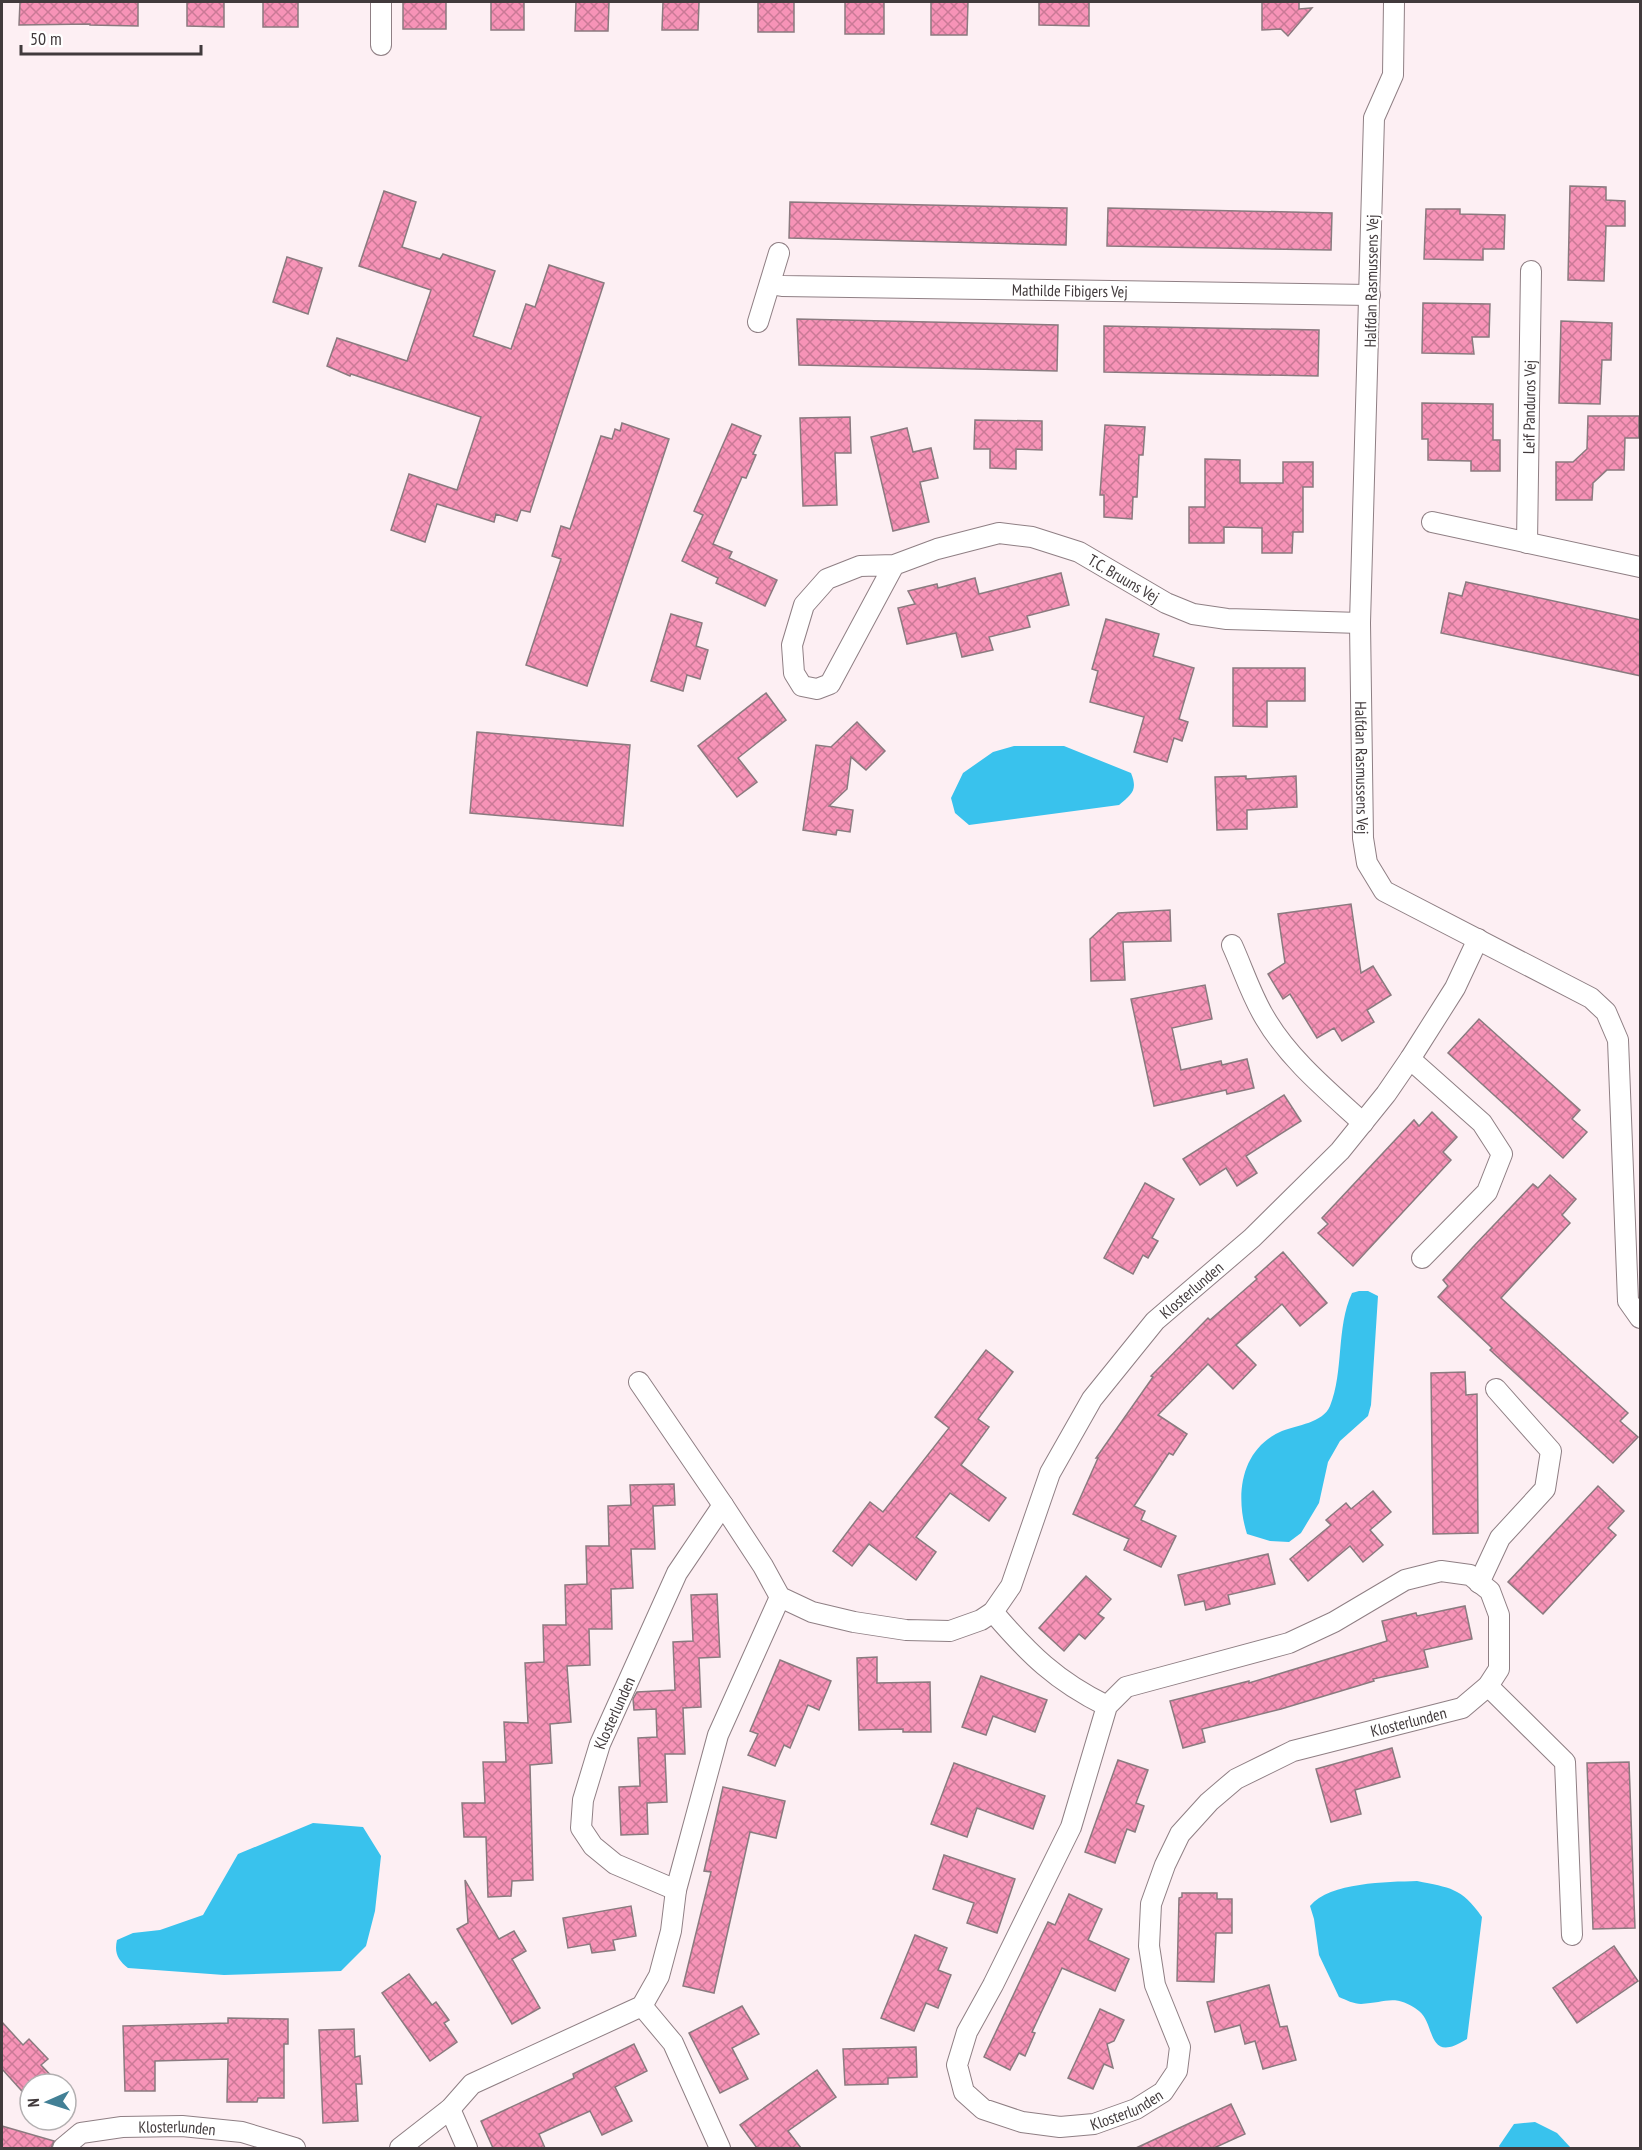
<svg xmlns="http://www.w3.org/2000/svg" width="1642" height="2150" font-family="'PT Sans Narrow',sans-serif">
	<style>
		.water { fill: #39c2ed }
		.building { fill: url(#building-cross-hatch); stroke: #8a7a7f; stroke-width: 1.5 }
		.lines { fill: none; stroke-linecap: round; stroke-linejoin: round }
		.minor-casing { stroke: #8f7f84; stroke-width: 22 }
		.minor { stroke: #fff; stroke-width: 20 }
		.labels { text-anchor: middle; stroke-width: 4.5; stroke-linejoin: round; paint-order: stroke }
		.street-label { font-size: 16px; fill: #413a3c; stroke: #fff }
	</style>
	<defs>
		<pattern id="building-cross-hatch" width="8" height="8" patternUnits="userSpaceOnUse" patternTransform="scale(1.5)"><rect width="8" height="8" fill="#f793b7"/><path d="M0 0l8 8M0 8l8-8" fill="none" stroke="#ca7996"/></pattern>
	</defs>
	<rect width="100%" height="100%" fill="#fdeff3"/>
	<g class="water">
		<path d="M 1014,746 L 1064,746 L 1131,773 C 1138,790 1132,794 1119,805 L 969,825 L 955,813 L 951,798 L 963,773 L 993,752 Z"/>
		<path d="M 1359,1291 L 1368,1291 L 1378,1296 L 1371,1405 L 1368,1416 L 1340,1441 L 1328,1462 L 1319,1503 L 1301,1533 L 1289,1542 L 1270,1541 L 1247,1534 C 1235,1496 1240,1449 1282,1431 C 1297,1425 1323,1423 1330,1406 C 1344,1372 1336,1327 1352,1293 Z"/>
		<path d="M 313,1823 L 363,1827 L 381,1856 L 375,1911 L 366,1946 L 341,1971 L 224,1975 L 128,1968 C 118,1960 114,1953 117,1940 L 133,1933 L 160,1930 L 203,1915 L 238,1854 Z"/>
		<path d="M 1417,1881 C 1450,1888 1461,1887 1482,1917 L 1467,2039 C 1426,2065 1436,2024 1419,2011 C 1395,1993 1386,2003 1361,2004 C 1354,2004 1346,2000 1339,1997 L 1319,1955 L 1314,1919 L 1310,1906 C 1330,1882 1387,1882 1417,1881 Z"/>
		<polygon points="1535,2122 1557,2133 1571,2148 1500,2148 1499,2146 1514,2124"/>
	</g>
	<g class="building">
		<polygon points="20,2 138,2 138,26 90,25 90,24 19,25"/>
		<polygon points="187,2 224,2 224,27 187,26"/>
		<rect x="263" y="2" width="35" height="25"/>
		<rect x="403" y="2" width="43" height="27"/>
		<rect x="491" y="2" width="33" height="28"/>
		<polygon points="576,2 609,2 608,31 575,31"/>
		<polygon points="663,2 699,2 698,30 662,30"/>
		<rect x="758" y="2" width="36" height="30"/>
		<rect x="845" y="2" width="39" height="32"/>
		<polygon points="931,2 968,2 967,35 931,35"/>
		<polygon points="1039,2 1089,2 1089,26 1039,25"/>
		<polygon points="1262,2 1299,2 1299,9 1312,8 1288,36 1281,29 1262,30"/>
		<polygon points="1570,186 1606,187 1606,200 1625,201 1625,226 1606,226 1604,281 1568,280"/>
		<polygon points="384,191 416,202 402,247 440,259 443,254 495,271 473,336 511,349 526,304 535,307 549,265 604,283 530,512 521,510 517,521 496,514 494,522 437,504 425,542 391,530 409,474 457,490 481,417 351,374 350,376 327,366 337,338 407,361 431,290 359,266"/>
		<polygon points="790,202 1067,208 1066,245 789,238"/>
		<polygon points="1108,208 1332,213 1331,250 1107,246"/>
		<polygon points="1426,209 1460,209 1460,214 1505,215 1504,249 1483,249 1483,260 1424,259"/>
		<polygon points="287,257 322,268 308,314 273,302"/>
		<polygon points="1423,303 1490,304 1489,337 1472,337 1474,354 1422,353"/>
		<polygon points="797,319 1058,325 1057,371 799,365"/>
		<polygon points="1561,321 1612,323 1611,360 1602,360 1600,404 1559,403"/>
		<polygon points="1104,326 1319,330 1318,376 1104,372"/>
		<polygon points="1422,403 1493,404 1493,440 1500,440 1500,471 1471,471 1471,461 1428,460 1428,439 1422,439"/>
		<polygon points="1588,416 1639,416 1639,438 1625,438 1624,470 1607,470 1593,483 1592,500 1556,500 1556,462 1573,462 1587,449"/>
		<polygon points="850,417 851,453 835,453 837,505 803,506 800,418"/>
		<polygon points="975,420 1042,421 1042,450 1016,449 1016,469 990,468 990,449 974,449"/>
		<polygon points="622,423 669,439 587,686 526,665 561,559 552,556 561,526 570,529 601,436 612,439 615,429 620,431"/>
		<polygon points="732,424 761,436 753,454 756,455 746,478 742,477 713,544 732,552 729,558 777,580 765,606 716,583 718,578 682,561 703,515 694,511"/>
		<polygon points="1105,425 1145,427 1143,455 1139,455 1137,497 1133,497 1132,519 1104,517 1104,495 1100,495"/>
		<polygon points="907,428 913,452 931,448 938,478 920,482 929,522 893,531 871,437"/>
		<polygon points="1205,459 1240,460 1240,483 1283,483 1283,462 1313,462 1313,487 1303,487 1303,532 1293,532 1292,553 1262,553 1262,528 1224,527 1224,543 1189,543 1189,507 1205,507"/>
		<polygon points="1061,573 1069,605 1027,616 1030,627 989,637 993,650 962,657 956,633 907,644 898,608 915,604 908,591 937,584 938,588 975,578 979,594"/>
		<polygon points="1466,582 1641,620 1641,676 1441,633 1449,593 1462,596"/>
		<polygon points="671,614 702,623 696,646 708,650 700,679 687,675 683,691 651,681"/>
		<polygon points="1106,619 1159,634 1153,656 1194,668 1179,719 1188,722 1182,741 1174,738 1167,762 1134,752 1144,717 1090,702 1098,671 1092,669"/>
		<polygon points="1233,668 1305,668 1305,701 1267,701 1267,727 1233,726"/>
		<polygon points="766,693 786,720 738,758 757,782 737,797 698,746"/>
		<polygon points="857,722 885,751 866,770 851,757 847,789 829,806 853,810 850,832 837,830 836,835 803,830 816,745 831,747"/>
		<polygon points="477,732 630,745 623,826 470,813"/>
		<polygon points="1246,776 1246,779 1296,776 1297,807 1247,810 1247,829 1217,830 1215,777"/>
		<polygon points="1351,904 1361,973 1373,966 1391,995 1367,1010 1374,1022 1342,1041 1334,1028 1317,1038 1290,994 1283,999 1268,974 1285,963 1278,914"/>
		<polygon points="1170,910 1171,941 1123,942 1125,980 1091,981 1090,939 1118,913"/>
		<polygon points="1205,985 1212,1019 1172,1028 1181,1070 1221,1061 1222,1065 1247,1059 1254,1088 1227,1094 1226,1090 1154,1106 1131,999"/>
		<polygon points="1479,1019 1580,1110 1572,1119 1587,1132 1563,1158 1448,1053"/>
		<polygon points="1284,1095 1301,1121 1246,1156 1257,1173 1237,1186 1226,1168 1200,1185 1183,1159"/>
		<polygon points="1432,1112 1457,1137 1443,1152 1451,1160 1353,1266 1318,1233 1328,1224 1322,1218 1414,1120 1419,1126"/>
		<polygon points="1550,1175 1576,1199 1562,1215 1570,1223 1501,1298 1628,1413 1620,1421 1638,1437 1613,1463 1490,1350 1492,1348 1438,1297 1448,1286 1443,1280 1473,1247 1533,1184 1538,1188"/>
		<polygon points="1145,1183 1174,1199 1152,1238 1158,1241 1148,1258 1143,1255 1133,1274 1104,1258"/>
		<polygon points="1283,1252 1327,1303 1300,1326 1282,1304 1236,1345 1256,1365 1233,1389 1208,1364 1158,1415 1187,1434 1173,1455 1169,1453 1134,1506 1145,1511 1141,1520 1176,1536 1161,1567 1124,1550 1129,1539 1073,1514 1098,1458 1096,1458 1153,1377 1151,1376 1208,1318 1210,1320 1257,1279 1255,1277"/>
		<polygon points="986,1350 1013,1372 978,1419 989,1427 961,1465 1006,1498 989,1521 950,1493 916,1537 936,1552 916,1580 869,1544 852,1566 833,1551 870,1502 883,1512 949,1428 935,1417"/>
		<polygon points="1465,1372 1466,1395 1477,1394 1478,1533 1433,1534 1431,1373"/>
		<polygon points="674,1484 675,1505 653,1506 655,1549 631,1549 633,1588 611,1589 612,1629 589,1629 590,1665 567,1666 571,1722 550,1724 552,1763 530,1765 533,1880 512,1881 511,1896 488,1897 486,1837 464,1837 462,1803 485,1803 483,1762 506,1762 504,1722 528,1723 525,1663 544,1662 543,1625 566,1625 565,1585 587,1584 586,1546 609,1546 608,1506 631,1505 630,1485"/>
		<polygon points="1598,1486 1624,1511 1608,1528 1616,1535 1543,1614 1508,1582"/>
		<polygon points="1373,1491 1391,1512 1370,1530 1383,1545 1363,1562 1350,1546 1308,1581 1290,1559 1331,1525 1326,1520 1346,1503 1351,1509"/>
		<polygon points="1268,1554 1275,1584 1228,1595 1230,1604 1206,1610 1204,1601 1185,1605 1178,1575"/>
		<polygon points="1086,1576 1111,1599 1098,1614 1104,1618 1085,1639 1079,1634 1064,1651 1039,1628"/>
		<polygon points="717,1594 720,1657 699,1658 701,1707 683,1708 685,1754 665,1754 667,1802 647,1803 648,1834 621,1835 619,1787 640,1786 638,1738 657,1737 656,1709 634,1710 633,1699 637,1692 675,1690 673,1642 693,1641 691,1595"/>
		<polygon points="1465,1606 1472,1639 1424,1650 1428,1667 1373,1679 1374,1681 1281,1709 1202,1729 1205,1742 1183,1748 1170,1701 1249,1681 1249,1683 1387,1641 1382,1621 1416,1613 1417,1616"/>
		<polygon points="877,1657 877,1683 930,1682 931,1732 903,1732 903,1729 859,1730 857,1658"/>
		<polygon points="780,1660 831,1681 819,1710 808,1705 790,1748 784,1745 775,1766 748,1755 758,1734 750,1731"/>
		<polygon points="981,1676 1047,1700 1035,1732 993,1716 986,1735 962,1727"/>
		<polygon points="1392,1748 1400,1777 1355,1790 1361,1814 1331,1822 1316,1769"/>
		<polygon points="1118,1760 1148,1770 1136,1803 1144,1806 1135,1832 1127,1829 1115,1863 1085,1852"/>
		<polygon points="1629,1762 1635,1928 1593,1929 1587,1763"/>
		<polygon points="954,1763 1045,1796 1033,1829 977,1808 967,1837 931,1824"/>
		<polygon points="723,1787 785,1801 776,1838 750,1832 714,1993 683,1986 711,1872 704,1871"/>
		<polygon points="944,1855 1015,1879 997,1933 967,1923 974,1903 933,1889"/>
		<polygon points="465,1880 499,1939 514,1931 526,1951 512,1959 540,2008 512,2024 457,1929 468,1923"/>
		<polygon points="1182,1893 1217,1893 1217,1899 1232,1899 1232,1933 1216,1933 1214,1982 1177,1981 1179,1898 1182,1897"/>
		<polygon points="1069,1894 1102,1909 1088,1940 1129,1959 1115,1991 1062,1968 1032,2032 1035,2033 1025,2056 1019,2053 1010,2070 984,2057 1048,1922 1055,1925"/>
		<polygon points="631,1906 636,1936 613,1940 615,1950 592,1953 590,1944 568,1948 563,1918"/>
		<polygon points="915,1935 947,1948 938,1970 951,1975 938,2008 926,2003 914,2031 881,2018"/>
		<polygon points="1614,1946 1638,1981 1577,2023 1553,1988"/>
		<polygon points="409,1974 432,2005 436,2002 449,2020 444,2023 457,2042 430,2061 382,1993"/>
		<polygon points="1269,1985 1280,2027 1287,2026 1296,2060 1263,2069 1255,2041 1245,2044 1240,2025 1215,2032 1207,2002"/>
		<polygon points="742,2006 759,2034 732,2048 748,2079 720,2093 689,2033"/>
		<polygon points="1100,2009 1124,2020 1114,2041 1107,2044 1113,2068 1104,2064 1093,2089 1068,2078"/>
		<polygon points="228,2018 288,2019 288,2044 284,2044 284,2098 258,2098 257,2102 227,2102 228,2059 155,2061 155,2091 125,2091 123,2026 228,2023"/>
		<polygon points="2,2022 23,2045 29,2039 48,2059 41,2065 59,2084 30,2084 30,2100 2,2069"/>
		<polygon points="354,2029 355,2057 360,2056 362,2084 356,2084 358,2121 323,2123 319,2030"/>
		<polygon points="634,2044 647,2071 615,2087 632,2121 602,2135 590,2111 539,2134 545,2148 493,2148 481,2121 574,2078 573,2074"/>
		<polygon points="916,2047 917,2077 888,2078 888,2084 845,2085 843,2049"/>
		<polygon points="817,2070 836,2097 788,2131 801,2148 757,2148 740,2125"/>
		<polygon points="1231,2104 1245,2134 1214,2148 1136,2148"/>
		<polygon points="2,2126 54,2141 51,2148 2,2148"/>
	</g>
	<g class="lines">
		<defs>
			<g id="minor">
				<polyline points="381,2 381,45"/>
				<path id="s1" d="M 1394,2 L 1393,75 L 1374,118 L 1360,623 L 1363,838 L 1367,863 L 1384,891 L 1591,998 L 1606,1012 L 1618,1040 L 1628,1301 L 1640,1318"/>
				<path id="s2" d="M 770,284 L 782,286 L 1370,295"/>
				<polyline points="758,322 779,253"/>
				<polyline points="1432,522 1640,567"/>
				<path id="s3" d="M 1527,543 L 1531,271"/>
				<path id="s4" d="M 894,565 L 830,684 L 817,689 L 802,686 L 794,673 L 792,645 L 804,605 L 827,579 L 860,566 L 894,565 L 937,549 L 999,533 L 1032,537 L 1079,552 L 1166,603 L 1193,614 L 1227,619 L 1360,623"/>
				<path d="M 1232,945 C 1243,969 1251,995 1265,1018 C 1289,1059 1328,1091 1363,1123"/>
				<polyline points="1410,1059 1482,1123 1502,1154 1487,1192 1422,1258"/>
				<path id="s5" d="M 639,1382 L 723,1505 L 763,1566 L 780,1597 L 812,1612 L 854,1622 L 906,1630 L 950,1631 L 981,1620 L 993,1612 L 1011,1586 L 1050,1473 L 1092,1399 L 1155,1321 L 1252,1238 L 1340,1151 L 1386,1094 L 1410,1059 L 1455,988 L 1478,939"/>
				<polyline points="1479,1583 1500,1538 1545,1489 1551,1451 1496,1389"/>
				<path id="s6" d="M 993,1612 C 1029,1654 1056,1681 1107,1706 L 1071,1827 L 993,1985 L 967,2032 L 957,2065 L 964,2092 L 983,2109 L 1022,2122 L 1060,2127 L 1094,2124 L 1136,2109 L 1163,2092 L 1177,2071 L 1180,2047 L 1155,1985 L 1149,1946 L 1151,1904 L 1165,1865 L 1180,1834 L 1209,1802 L 1236,1779 L 1293,1751 L 1462,1708 L 1488,1686 L 1499,1669 L 1499,1615 L 1490,1591 L 1470,1575 L 1441,1571 L 1405,1580 L 1334,1622 L 1289,1643 L 1126,1687 L 1107,1706"/>
				<polyline points="1488,1686 1565,1762 1572,1935"/>
				<path id="s7" d="M 676,1890 L 615,1864 L 593,1846 L 581,1828 L 583,1800 L 600,1744 L 677,1573 L 723,1505"/>
				<polyline points="642,2006 673,2043 720,2148"/>
				<polyline points="450,2109 467,2148"/>
				<path id="s8" d="M 63,2148 L 81,2133 L 122,2127 L 182,2126 L 242,2132 L 295,2148"/>
				<polyline points="400,2148 450,2109 472,2084 642,2006 659,1976 671,1931 676,1890 718,1735 780,1597"/>
			</g>
		</defs>
		<use href="#minor" class="minor-casing"/>
		<use href="#minor" class="minor"/>
	</g>
	<g class="labels">
		<g class="street-label">
			<text transform="translate(1371 281) rotate(-89)" y="6">Halfdan Rasmussens Vej</text>
			<text dy="6" stroke="none"><textPath href="#s2" startOffset="300">Mathilde Fibigers Vej</textPath></text>
			<text dy="6" stroke="none"><textPath href="#s3" startOffset="136">Leif Panduros Vej</textPath></text>
			<text dy="6" stroke="none"><textPath href="#s4" startOffset="598">T.C. Bruuns Vej</textPath></text>
			<text dy="6" stroke="none"><textPath href="#s1" startOffset="770">Halfdan Rasmussens Vej</textPath></text>
			<text dy="6" stroke="none"><textPath href="#s5" startOffset="864">Klosterlunden</textPath></text>
			<text dy="6" stroke="none"><textPath href="#s7" startOffset="237">Klosterlunden</textPath></text>
			<text dy="6" stroke="none"><textPath href="#s6" startOffset="1318">Klosterlunden</textPath></text>
			<text dy="6" stroke="none"><textPath href="#s6" startOffset="742">Klosterlunden</textPath></text>
			<text dy="6" stroke="none"><textPath href="#s8" startOffset="120">Klosterlunden</textPath></text>
		</g>
	</g>
	<rect width="1642" height="2150" fill="none" stroke="#413a3c" stroke-width="6"/>
	<g transform="translate(48 2102) rotate(267)"><circle r="28" fill="#ffffff" stroke="#b3b0b1" stroke-width="1.5"/>
	<path d="M0-4.5L10 22L0 15L-10 22Z" fill="#428096"/>
	<text y="-9" font-size="16" font-weight="bold" text-anchor="middle" fill="#413a3c">N</text>
	</g>
	<path d="M21 45v9h180v-9" fill="none" stroke="#413a3c" stroke-width="3"/>
	<text x="30" y="45" font-size="18" fill="#413a3c" stroke="#ffffff" stroke-width="4.5" paint-order="stroke">50 m</text>
</svg>
